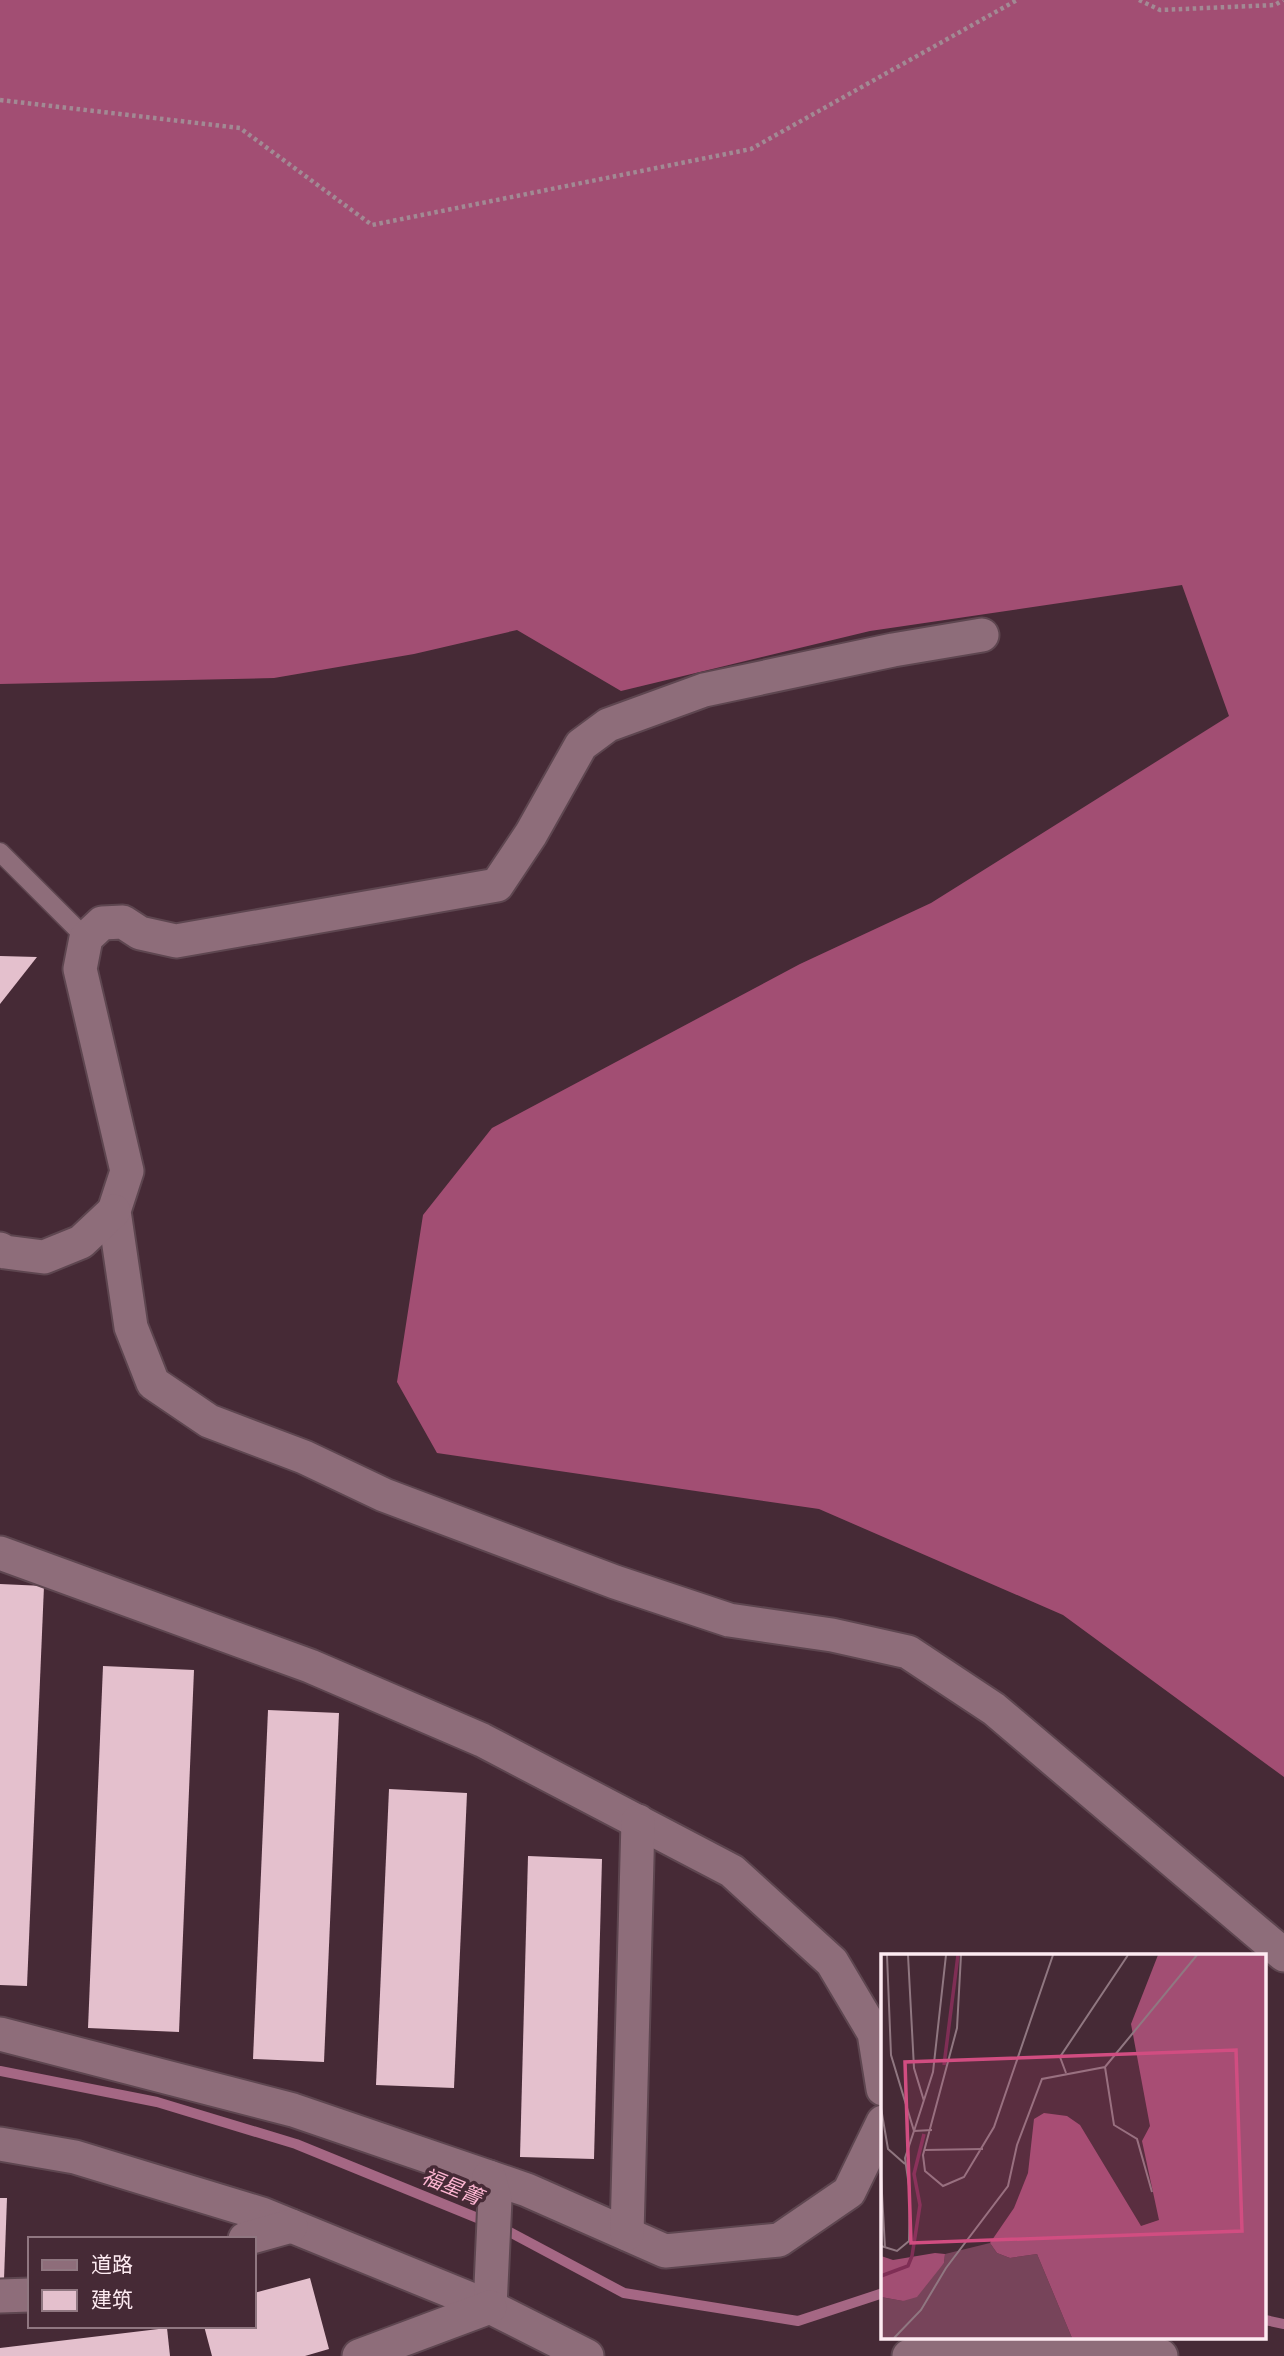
<svg xmlns="http://www.w3.org/2000/svg" width="1284" height="2356" font-family="Barlow,'Noto Sans SC',sans-serif">
	<style>
		.forest { fill: #a24e73 }
		.lines { fill: none; stroke-linecap: round; stroke-linejoin: round }
		.stream { stroke: #a56784; stroke-width: 10 }
		.building { fill: #e4c0cd }
		.service-casing { stroke: #5e4650; stroke-width: 21 }
		.minor-casing { stroke: #5e4650; stroke-width: 37 }
		.path { stroke: #a28a94; stroke-width: 4.5; stroke-dasharray: 3.5 3.5; stroke-linecap: butt }
		.service { stroke: #8e6d7a; stroke-width: 18 }
		.minor { stroke: #8e6d7a; stroke-width: 33 }
		.labels { text-anchor: middle; stroke-width: 7; stroke-linejoin: round; paint-order: stroke }
		.water-label { font-size: 21px; font-style: italic; fill: #fcb5d1; stroke: #462a36 }
		.inset-river { fill: none; stroke: #7f2e55; stroke-width: 3.5 }
		.inset-road { fill: none; stroke: #907781; stroke-width: 2 }
		.view { fill: #d14d81; fill-opacity: 0.15; stroke: #d14d81; stroke-width: 3.5 }
		.inset-edge { fill: none; stroke: #feebf2; stroke-width: 3.5 }
	</style>
	<rect width="100%" height="100%" fill="#462a36"/>
	<polygon class="forest" points="0,0 1284,0 1284,1777 1063,1615 819,1509 437,1453 397,1382 423,1215 492,1128 800,964 931,903 1229,716 1182,585 870,631 621,691 517,630 414,654 274,678 0,684"/>
	<g class="lines">
		<g class="stream">
			<polyline points="0,2071 157,2102 296,2144 502,2228 624,2293 798,2321 883,2293"/>
			<polyline points="1265,2320 1284,2324"/>
		</g>
	</g>
	<g class="building">
		<polygon points="0,956 37,957 0,1004"/>
		<polygon points="0,1584 44,1586 27,1986 0,1985"/>
		<polygon points="103,1666 194,1670 179,2032 88,2028"/>
		<polygon points="268,1710 339,1713 324,2062 253,2059"/>
		<polygon points="389,1789 467,1793 454,2088 376,2085"/>
		<polygon points="528,1856 602,1859 594,2159 520,2157"/>
		<polygon points="0,2198 7,2198 4,2279 0,2279"/>
		<polygon points="310,2278 329,2349 305,2356 212,2356 204,2326 254,2326 254,2293"/>
		<polygon points="167,2328 170,2356 0,2356 0,2348"/>
	</g>
	<g class="lines">
		<defs>
			<polyline id="service" points="0,852 86,938"/>
			<g id="minor">
				<polyline points="982,635 893,650 704,690 608,725 581,745 531,834 497,885 176,941 140,933 123,922 102,923 86,938 80,969 127,1171 114,1211 131,1327 153,1383 209,1421 304,1457 384,1495 615,1582 729,1620 832,1635 908,1652 994,1709 1284,1955"/>
				<polyline points="0,1249 5,1252 44,1257 81,1242 114,1211"/>
				<polyline points="0,1553 310,1666 482,1740 732,1871 832,1962 874,2033 883,2089"/>
				<polyline points="0,2034 293,2110 527,2190 665,2251 779,2240 849,2192 883,2122"/>
				<polyline points="0,2144 75,2157 262,2214 490,2307"/>
				<polyline points="489,2177 495,2199 490,2307 587,2356"/>
				<polyline points="627,2234 638,1821"/>
				<polyline points="245,2239 291,2226"/>
				<polyline points="0,2296 30,2295"/>
				<polyline points="359,2356 490,2307"/>
				<polyline points="909,2356 929,2352 1161,2356"/>
			</g>
		</defs>
		<use href="#service" class="service-casing"/>
		<use href="#minor" class="minor-casing"/>
		<g class="path">
			<polyline points="1139,0 1160,10 1275,5 1283,0"/>
			<polyline points="0,100 240,128 372,225 751,149 1017,0"/>
		</g>
		<use href="#service" class="service"/>
		<use href="#minor" class="minor"/>
	</g>
	<g class="labels">
		<g class="water-label">
			<text transform="translate(452 2187) rotate(22)" y="7">福星箐</text>
		</g>
	</g>
	<g transform="translate(881 1954)">
		<rect width="385" height="385" fill="#462a36"/>
		<path d="M 109,289 L 116,299 L 129,304 L 156,300 L 191,384 L 0,384 L 0,343 L 22,347 L 63,309 L 64,300 Z" fill="#77445a"/>
		<path d="M 277,1 L 385,1 L 385,384 L 191,384 L 156,300 L 129,304 L 116,299 L 109,289 L 133,254 L 147,219 L 153,165 L 163,159 L 186,162 L 199,171 L 260,272 L 278,266 L 261,187 L 269,172 L 250,70 ZM 54,299 L 64,300 L 63,309 L 36,343 L 22,347 L 0,343 L 0,302 L 12,306 Z" fill="#a24e73"/>
		<path class="inset-river" d="M 63,111 L 77,1M 0,322 L 27,312 L 31,302 L 39,251 L 33,220 L 43,180"/>
		<path class="inset-road" d="M 6,1 L 10,101 L 33,177M 27,1 L 33,114 L 43,147M 80,1 L 76,74 L 42,201 L 44,217 L 62,232 L 83,223 L 113,173 L 172,1M 224,113 L 233,171 L 256,185 L 271,238M 185,119 L 179,103 L 247,1M 0,154 L 7,195 L 24,210M 33,177 L 52,118 L 65,1M 44,196 L 102,195M 0,221 L 4,294M 0,292 L 16,297 L 28,287 L 29,239 L 24,204 L 33,177 L 51,176M 13,384 L 40,356 L 65,314 L 127,232 L 136,191 L 161,125 L 224,113 L 316,1"/>
		<path class="view" d="M 355,96 L 361,277 L 30,289 L 24,108 Z"/>
		<rect width="385" height="385" class="inset-edge"/>
	</g>
	<rect x="28" y="2237" width="228" height="91" fill="#462a36" stroke="#907781" stroke-width="2"/>
	<rect x="42" y="2260" width="35" height="10" fill="#8e6d7a" stroke="#907781" stroke-width="2"/>
	<text x="91" y="2272" font-size="21" fill="#feebf2">道路</text>
	<rect x="42" y="2290" width="35" height="21" fill="#e4c0cd" stroke="#907781" stroke-width="2"/>
	<text x="91" y="2307" font-size="21" fill="#feebf2">建筑</text>
</svg>
